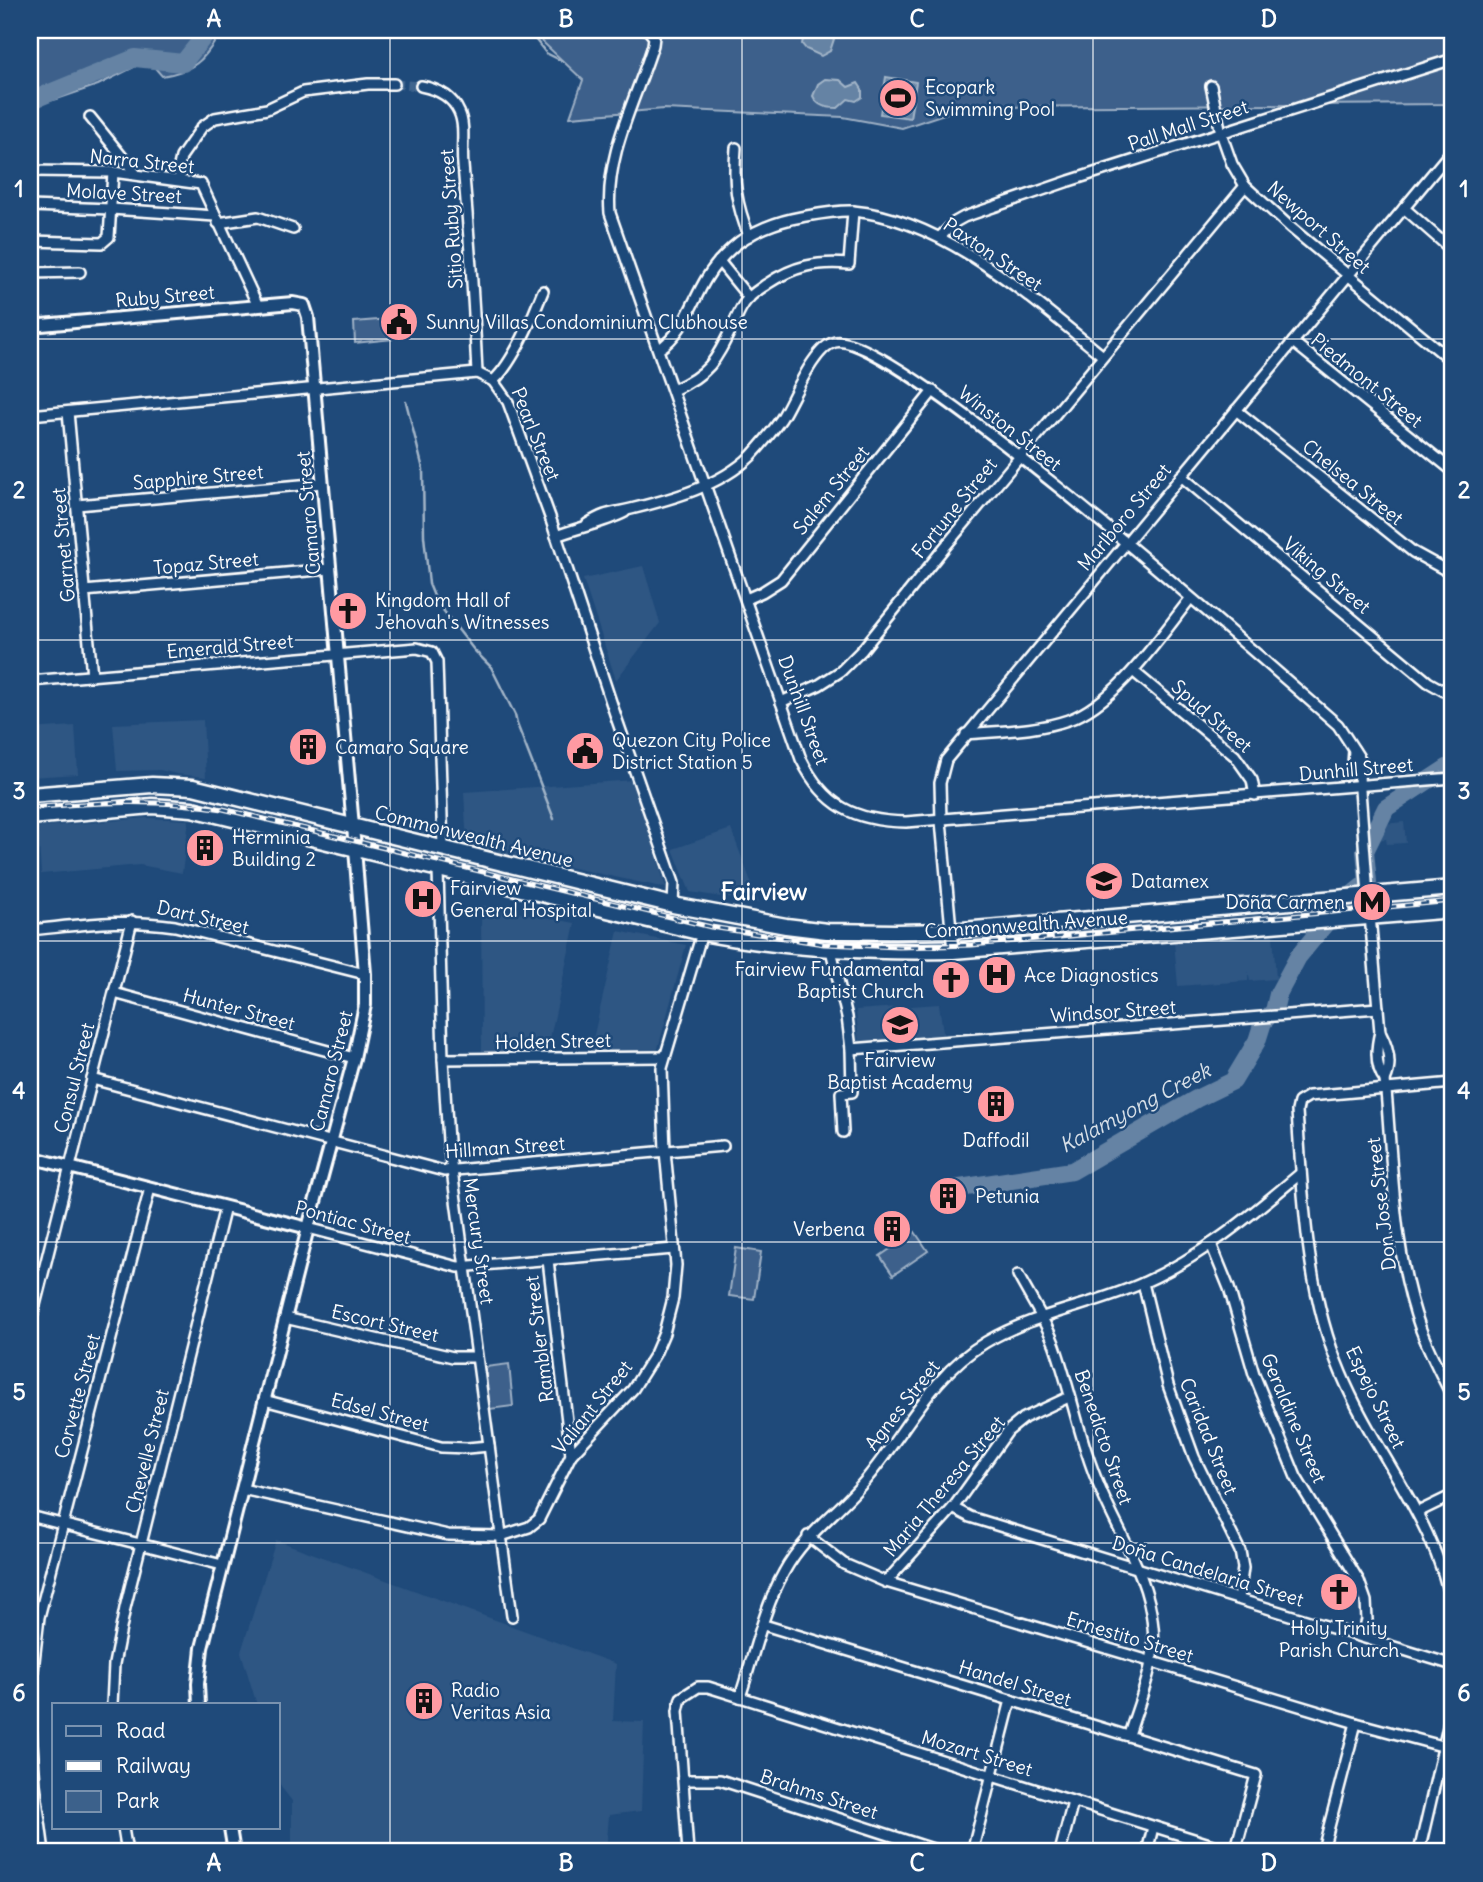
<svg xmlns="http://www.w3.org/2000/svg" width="1483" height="1882" font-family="Delius,sans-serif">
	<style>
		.built { fill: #2e5683 }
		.green { fill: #3c618b; stroke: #9eb0c5; stroke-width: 2 }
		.water { fill: #6583a4; stroke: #a3b5c8; stroke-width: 2 }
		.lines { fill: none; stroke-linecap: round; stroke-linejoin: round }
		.stream { stroke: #a3b5c8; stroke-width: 2.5 }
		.river { stroke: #6583a4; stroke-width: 18 }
		.minor-tunnel { stroke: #41658e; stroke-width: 9; stroke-dasharray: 9 4.5; stroke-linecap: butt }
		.minor-casing { stroke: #fff; stroke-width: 14 }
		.tertiary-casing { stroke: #fff; stroke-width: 16 }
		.primary-casing { stroke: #fff; stroke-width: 19 }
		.minor { stroke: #1f4a7a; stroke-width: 9 }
		.tertiary { stroke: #1f4a7a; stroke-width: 10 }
		.primary { stroke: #1f4a7a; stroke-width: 14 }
		.rail-casing { stroke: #fff; stroke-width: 5 }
		.rail { stroke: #1f4a7a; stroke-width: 2.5; stroke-dasharray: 8; stroke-linecap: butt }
		.grid { fill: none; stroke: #fff; stroke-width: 2; stroke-opacity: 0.55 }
		.labels { text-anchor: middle; stroke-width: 5; stroke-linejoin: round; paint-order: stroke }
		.poi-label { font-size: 19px; fill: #fff; stroke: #1f4a7a; text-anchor: start }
		.street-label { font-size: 19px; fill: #fff; stroke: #1f4a7a }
		.water-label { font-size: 21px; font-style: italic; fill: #d8e0e8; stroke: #1f4a7a }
		.quarter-label { font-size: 23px; font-weight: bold; fill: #fff; stroke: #1f4a7a }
		.neatline { fill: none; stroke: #fff; stroke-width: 2.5 }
		.grid-label { font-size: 23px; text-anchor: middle; font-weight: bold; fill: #fff }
	</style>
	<rect width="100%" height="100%" fill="#1f4a7a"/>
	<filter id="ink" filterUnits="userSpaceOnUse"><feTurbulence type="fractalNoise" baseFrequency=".0143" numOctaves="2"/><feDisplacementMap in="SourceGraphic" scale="14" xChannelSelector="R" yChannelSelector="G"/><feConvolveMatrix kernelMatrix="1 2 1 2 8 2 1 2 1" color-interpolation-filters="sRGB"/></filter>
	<g filter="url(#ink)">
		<g class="built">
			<polygon points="643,566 660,623 616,680 583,579"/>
			<polygon points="203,720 206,777 177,774 160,770 117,771 113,724"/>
			<polygon points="75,726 78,774 30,777 30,729"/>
			<polygon points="634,780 666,888 467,845 464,792"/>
			<polygon points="146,818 189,820 182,873 140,865 41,874 38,827"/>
			<polygon points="1404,822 1406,843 1387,844 1386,839 1374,840 1373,825"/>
			<polygon points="731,829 759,903 690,892 673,849"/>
			<polygon points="481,905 575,923 547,1052 482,1052"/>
			<polygon points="618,931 686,945 657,1052 590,1052"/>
			<polygon points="1273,933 1276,979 1250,981 1248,971 1248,981 1178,986 1174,942"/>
			<polygon points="939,1004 944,1039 859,1045 856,1010"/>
			<polygon points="276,1540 616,1664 613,1721 644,1722 641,1811 609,1815 606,1852 292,1852 292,1801 281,1787 278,1779 278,1705 257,1705 241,1652"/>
		</g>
		<g class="green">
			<path d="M 30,30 L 223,30 C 203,59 199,70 162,76 L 148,60 L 98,85 L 57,99 L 30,106 Z"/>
			<polygon points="530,30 1453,30 1453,104 965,107 902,128 843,117 664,109 570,117 583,80"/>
			<polygon points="390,319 392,339 355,343 354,322"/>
			<polygon points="915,1232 928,1251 893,1275 880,1256"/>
			<polygon points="736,1248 761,1252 754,1299 729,1296"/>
			<polygon points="509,1364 513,1406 490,1409 485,1367"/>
		</g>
		<g class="water">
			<polygon points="805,30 837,30 830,51 821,56 806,49 802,44"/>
			<polygon points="886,77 916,82 910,118 880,114"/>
			<path d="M 825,79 L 840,80 L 848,87 L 858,83 L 862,89 L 862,97 L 856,101 L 848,99 L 838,108 C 827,108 818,107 813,96 L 818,84 Z"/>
		</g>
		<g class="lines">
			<g class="stream">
				<polyline points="528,30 546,53 562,61"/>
				<polyline points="406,402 423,469 424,536 429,584 436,601 474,650 491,667 515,715 517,724 554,819"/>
			</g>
			<g class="river">
				<polyline points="30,101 135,58 183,63 209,30"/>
				<polyline points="953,1189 1072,1171 1196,1099 1233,1081 1257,1041 1263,1022 1274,1011 1278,994 1298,957 1343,902 1368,882 1365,851 1386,808 1447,768 1453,769"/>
			</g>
			<polyline class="minor-tunnel" points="394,84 421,86"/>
			<defs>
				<g id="minor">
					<path d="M 648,30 L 654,37 L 653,45 C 636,100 605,154 610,213 L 801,759 C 824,806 854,821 906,822 L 1453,778"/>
					<path d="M 421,86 C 437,89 452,96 459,112 C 466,127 461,148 463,165 C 469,234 474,304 477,373"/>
					<polyline points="1211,86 1221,133 1232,164 1245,186 1290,227 1453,362"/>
					<polyline points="90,117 136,174"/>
					<path d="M 736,148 C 733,183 736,203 749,236"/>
					<polyline points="30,171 113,172 201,184 258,306"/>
					<polyline points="180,180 179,166 181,157 202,127 215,118 267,109 303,92 368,84 394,84"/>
					<polyline points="30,206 111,209 215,216"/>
					<polyline points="1404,208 1453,251"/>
					<polyline points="218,223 258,217 293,229"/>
					<polyline points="940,237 955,222 964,217 1069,181 1453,59"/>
					<polyline points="30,241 102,243 109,237 113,172"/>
					<polyline points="719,261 749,298"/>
					<polyline points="30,273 80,272"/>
					<polyline points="1293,342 1453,471"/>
					<path d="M 659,349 C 683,334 692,302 706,279 C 713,267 723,256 733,247 C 751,231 778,221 801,217 C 818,214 836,210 853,211 C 945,219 1033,300 1103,356"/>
					<path d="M 493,381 C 512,365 534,315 543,291"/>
					<path d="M 673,390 C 710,374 716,360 733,325 C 737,317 740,308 746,301 C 751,294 760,289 767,284 C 794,266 817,261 849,264 L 853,211"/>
					<polyline points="1236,410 1413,552 1453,574"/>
					<polyline points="68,412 92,676"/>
					<polyline points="30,415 477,373 493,381 508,402 550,517 616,717 674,883 673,905"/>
					<polyline points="1181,476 1428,682 1453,696"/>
					<polyline points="77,505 323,483"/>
					<path d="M 587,524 C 607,512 609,514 631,509 C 672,499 720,486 751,456 C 762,444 772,432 781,419 C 793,401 813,347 835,342 C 891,329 1276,671 1338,725 L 1362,762 L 1359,777 L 1368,895"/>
					<path d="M 556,536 C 579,527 604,523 625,512"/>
					<polyline points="84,591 330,569"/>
					<polyline points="746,599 762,592 781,580 933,391"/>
					<polyline points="1133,671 1235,756 1252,780 1255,795"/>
					<polyline points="30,681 417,648 432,652 437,662 443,848"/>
					<polyline points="781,702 819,685 841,671 862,650 944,548 1245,186"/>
					<path d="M 966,734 C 1000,731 1036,731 1068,720 C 1116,703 1159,638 1190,599"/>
					<polyline points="1354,750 1353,764 1359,777"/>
					<polyline points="438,870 443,1059 448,1141 512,1616"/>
					<path d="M 1370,915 L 1380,1032 C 1388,1047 1393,1064 1385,1080"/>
					<path d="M 30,930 C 82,925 122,918 175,926 L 365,974"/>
					<polyline points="831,950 847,1017 851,1049 852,1092 841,1093 843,1132"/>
					<polyline points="953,951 941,821 940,783 946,760 1453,149"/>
					<polyline points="114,993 354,1058"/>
					<path d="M 1380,1032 C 1376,1048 1374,1066 1385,1080 C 1393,1163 1392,1250 1421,1330 C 1430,1353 1442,1377 1453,1398"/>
					<polyline points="851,1049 1378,1008"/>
					<polyline points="443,1059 664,1057"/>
					<polyline points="92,1079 444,1171 723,1146"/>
					<path d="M 1453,1083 L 1309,1096 L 1299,1102 L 1297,1111 C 1303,1198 1306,1291 1341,1373 C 1376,1457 1437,1520 1453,1613"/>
					<polyline points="308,1228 458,1267 674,1249"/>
					<polyline points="1211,1244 1229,1288 1254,1374 1296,1477 1359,1581 1366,1601 1367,1620 1362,1637"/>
					<polyline points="548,1260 571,1455"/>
					<path d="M 1018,1275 C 1030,1298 1047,1323 1055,1346 C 1072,1395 1081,1446 1102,1493 C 1121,1537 1149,1578 1153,1627 C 1157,1663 1139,1701 1129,1735"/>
					<polyline points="1143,1283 1168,1385 1194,1457 1240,1551 1243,1568 1239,1598"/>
					<polyline points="285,1318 453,1357 476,1357"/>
					<polyline points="30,1325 132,921"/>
					<polyline points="264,1400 441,1447 467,1448 489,1446"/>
					<polyline points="242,1489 448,1535 501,1536 529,1527 539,1519 571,1455 633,1389 655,1354 664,1333 673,1298 676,1265 665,1151 662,1068 702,933"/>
					<polyline points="953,1508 970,1517 1453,1665"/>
					<polyline points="1418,1512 1453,1495"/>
					<polyline points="30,1516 222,1565"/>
					<polyline points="808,1536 844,1564 886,1582 1356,1723 1453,1749"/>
					<polyline points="886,1582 953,1508 1008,1431 1024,1418 1069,1397"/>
					<polyline points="764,1625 1256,1775 1235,1852"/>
					<polyline points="30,1697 39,1617 150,1188"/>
					<path d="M 740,1697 C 753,1658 764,1607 784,1572 C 805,1533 841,1511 868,1477 C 906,1431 933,1373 986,1342 C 1035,1313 1093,1306 1145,1282 C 1203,1256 1252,1214 1301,1173"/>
					<polyline points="112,1705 114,1664 125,1608 225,1207"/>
					<polyline points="30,1716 35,1784 44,1852"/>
					<polyline points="684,1780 720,1780 942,1852"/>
					<polyline points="123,1828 127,1852"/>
					<polyline points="1325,1842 1356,1723"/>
					<polyline points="688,1852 678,1711 681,1698 698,1687 708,1687 1235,1852"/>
					<polyline points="972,1852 1011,1700"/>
					<polyline points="1060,1852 1073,1802"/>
					<polyline points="1147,1852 1153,1827"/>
					<polyline points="1419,1852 1453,1705"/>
				</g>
				<g id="tertiary">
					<polyline points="30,326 293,303 304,305 308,317 355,849 365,974 365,1005 354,1058 308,1228 202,1648 198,1684 199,1705"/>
					<polyline points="30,1157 308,1228"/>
					<polyline points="230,1828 234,1852"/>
				</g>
				<g id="primary">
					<polyline points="30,795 152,785 193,787 673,905 786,926 827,931 895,932 951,931 1453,888"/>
					<path d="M 30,817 L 152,806 L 192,809 L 702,933 C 785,949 868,953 953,951 L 1453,910"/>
				</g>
			</defs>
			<use href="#minor" class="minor-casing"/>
			<use href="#tertiary" class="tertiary-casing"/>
			<use href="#primary" class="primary-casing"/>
			<use href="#minor" class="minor"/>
			<use href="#tertiary" class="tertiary"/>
			<use href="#primary" class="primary"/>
			<defs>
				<path id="rail" d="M 30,808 C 95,802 158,799 223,809 L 711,927 L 824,944 L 899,947 L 972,945 L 1453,901"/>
			</defs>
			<use href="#rail" class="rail-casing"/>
			<use href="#rail" class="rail"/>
		</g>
	</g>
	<path class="grid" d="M 390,30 L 390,1852M 742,30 L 742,1852M 1093,30 L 1093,1852M 30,339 L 1453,339M 30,640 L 1453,640M 30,941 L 1453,941M 30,1242 L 1453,1242M 30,1543 L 1453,1543"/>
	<defs>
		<symbol id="stadium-disc" viewBox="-11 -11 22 22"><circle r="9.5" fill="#ff9aa2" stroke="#1f4a7a"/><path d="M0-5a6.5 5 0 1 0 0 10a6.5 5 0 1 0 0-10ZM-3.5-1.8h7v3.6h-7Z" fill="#111"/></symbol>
		<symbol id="civic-disc" viewBox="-11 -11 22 22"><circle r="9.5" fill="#ff9aa2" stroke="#1f4a7a"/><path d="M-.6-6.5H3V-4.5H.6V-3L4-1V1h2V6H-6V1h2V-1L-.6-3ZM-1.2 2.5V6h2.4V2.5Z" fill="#111"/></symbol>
		<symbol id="church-disc" viewBox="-11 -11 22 22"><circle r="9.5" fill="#ff9aa2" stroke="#1f4a7a"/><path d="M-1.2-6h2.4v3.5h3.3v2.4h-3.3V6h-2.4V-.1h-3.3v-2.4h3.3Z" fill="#111"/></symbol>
		<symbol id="building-disc" viewBox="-11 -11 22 22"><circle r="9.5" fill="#ff9aa2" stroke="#1f4a7a"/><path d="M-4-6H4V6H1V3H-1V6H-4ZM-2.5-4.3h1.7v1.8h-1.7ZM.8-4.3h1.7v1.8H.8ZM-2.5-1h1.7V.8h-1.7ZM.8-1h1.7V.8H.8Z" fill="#111"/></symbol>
		<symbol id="university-disc" viewBox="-11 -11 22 22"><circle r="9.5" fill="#ff9aa2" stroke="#1f4a7a"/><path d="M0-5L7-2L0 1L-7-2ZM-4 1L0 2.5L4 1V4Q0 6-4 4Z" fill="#111"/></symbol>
		<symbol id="hospital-disc" viewBox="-11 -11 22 22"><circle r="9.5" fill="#ff9aa2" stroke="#1f4a7a"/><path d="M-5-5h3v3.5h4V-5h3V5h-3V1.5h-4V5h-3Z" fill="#111"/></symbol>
		<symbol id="metro-disc" viewBox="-11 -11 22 22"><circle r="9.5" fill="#ff9aa2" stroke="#1f4a7a"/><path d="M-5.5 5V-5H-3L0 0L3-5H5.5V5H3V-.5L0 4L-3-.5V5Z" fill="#111"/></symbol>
		<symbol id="school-disc" viewBox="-11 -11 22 22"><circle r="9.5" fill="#ff9aa2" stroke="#1f4a7a"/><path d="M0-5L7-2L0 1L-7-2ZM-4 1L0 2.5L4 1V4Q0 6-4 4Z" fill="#111"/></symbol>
	</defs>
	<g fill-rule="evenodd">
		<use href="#stadium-disc" x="876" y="76" width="44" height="44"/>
		<use href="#civic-disc" x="377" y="300" width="44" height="44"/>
		<use href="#church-disc" x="326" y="589" width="44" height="44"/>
		<use href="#building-disc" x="286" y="725" width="44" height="44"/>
		<use href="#civic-disc" x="563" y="729" width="44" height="44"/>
		<use href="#building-disc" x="183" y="826" width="44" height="44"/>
		<use href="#university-disc" x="1082" y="859" width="44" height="44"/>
		<use href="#hospital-disc" x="401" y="877" width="44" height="44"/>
		<use href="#metro-disc" x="1350" y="880" width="44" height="44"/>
		<use href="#hospital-disc" x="975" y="953" width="44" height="44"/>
		<use href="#church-disc" x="929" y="958" width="44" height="44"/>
		<use href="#school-disc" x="878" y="1003" width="44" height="44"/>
		<use href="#building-disc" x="974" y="1082" width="44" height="44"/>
		<use href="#building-disc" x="926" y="1174" width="44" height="44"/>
		<use href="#building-disc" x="870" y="1207" width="44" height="44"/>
		<use href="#church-disc" x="1317" y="1570" width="44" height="44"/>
		<use href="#building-disc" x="402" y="1679" width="44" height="44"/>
	</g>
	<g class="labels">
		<g class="poi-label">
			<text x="925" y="94">Ecopark<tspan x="925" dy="22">Swimming Pool</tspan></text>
			<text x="426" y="329">Sunny Villas Condominium Clubhouse</text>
			<text x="375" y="607">Kingdom Hall of<tspan x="375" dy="22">Jehovah's Witnesses</tspan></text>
			<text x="612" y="747">Quezon City Police<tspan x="612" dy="22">District Station 5</tspan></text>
			<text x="335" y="754">Camaro Square</text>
			<text x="232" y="844">Herminia<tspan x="232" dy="22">Building 2</tspan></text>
			<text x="1131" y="888">Datamex</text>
			<text x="450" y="895">Fairview<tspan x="450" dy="22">General Hospital</tspan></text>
			<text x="1345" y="909" text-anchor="end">Doña Carmen</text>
			<text x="924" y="976" text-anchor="end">Fairview Fundamental<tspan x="924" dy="22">Baptist Church</tspan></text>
			<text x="1024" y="982">Ace Diagnostics</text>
			<text x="900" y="1067" text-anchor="middle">Fairview<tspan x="900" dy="22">Baptist Academy</tspan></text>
			<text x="996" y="1147" text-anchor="middle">Daffodil</text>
			<text x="975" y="1203">Petunia</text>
			<text x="865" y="1236" text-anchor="end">Verbena</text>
			<text x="1339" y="1635" text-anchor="middle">Holy Trinity<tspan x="1339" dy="22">Parish Church</tspan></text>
			<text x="451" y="1697">Radio<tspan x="451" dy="22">Veritas Asia</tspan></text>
		</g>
		<g class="street-label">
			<text transform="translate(1188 125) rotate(-18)" y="7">Pall Mall Street</text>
			<text transform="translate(142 161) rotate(6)" y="7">Narra Street</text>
			<text transform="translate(124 193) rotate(3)" y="7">Molave Street</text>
			<text transform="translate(451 219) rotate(-94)" y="7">Sitio Ruby Street</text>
			<text transform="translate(1319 227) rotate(41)" y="7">Newport Street</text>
			<text transform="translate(993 254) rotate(34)" y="7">Paxton Street</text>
			<text transform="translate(165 296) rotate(-5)" y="7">Ruby Street</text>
			<text transform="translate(1367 380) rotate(39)" y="7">Piedmont Street</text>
			<text transform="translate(1010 428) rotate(38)" y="7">Winston Street</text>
			<text transform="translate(536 434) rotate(68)" y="7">Pearl Street</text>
			<text transform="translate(198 477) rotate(-5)" y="7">Sapphire Street</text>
			<text transform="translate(1353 482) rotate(39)" y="7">Chelsea Street</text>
			<text transform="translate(831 490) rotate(-51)" y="7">Salem Street</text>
			<text transform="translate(954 508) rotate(-51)" y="7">Fortune Street</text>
			<text transform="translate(308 513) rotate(-95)" y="7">Camaro Street</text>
			<text transform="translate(1124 517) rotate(-50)" y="7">Marlboro Street</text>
			<text transform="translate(63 545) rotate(-95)" y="7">Garnet Street</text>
			<text transform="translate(206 563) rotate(-5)" y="7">Topaz Street</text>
			<text transform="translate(1327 575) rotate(40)" y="7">Viking Street</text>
			<text transform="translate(230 646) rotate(-5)" y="7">Emerald Street</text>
			<text transform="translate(804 710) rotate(70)" y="7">Dunhill Street</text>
			<text transform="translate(1212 716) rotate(41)" y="7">Spud Street</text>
			<text transform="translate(1356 769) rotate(-5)" y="7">Dunhill Street</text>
			<text transform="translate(474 836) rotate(14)" y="7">Commonwealth Avenue</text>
			<text transform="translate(203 917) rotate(13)" y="7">Dart Street</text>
			<text transform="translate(1026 924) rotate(-4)" y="7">Commonwealth Avenue</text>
			<text transform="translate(239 1009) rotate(15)" y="7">Hunter Street</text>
			<text transform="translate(1113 1011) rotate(-4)" y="7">Windsor Street</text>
			<text transform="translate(553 1041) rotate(-1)" y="7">Holden Street</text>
			<text transform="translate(331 1071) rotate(-76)" y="7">Camaro Street</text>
			<text transform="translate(74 1078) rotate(-76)" y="7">Consul Street</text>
			<text transform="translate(505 1147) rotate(-4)" y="7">Hillman Street</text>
			<text transform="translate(1381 1204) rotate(-97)" y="7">Don Jose Street</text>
			<text transform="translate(353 1222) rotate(15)" y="7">Pontiac Street</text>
			<text transform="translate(479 1241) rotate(82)" y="7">Mercury Street</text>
			<text transform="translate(385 1323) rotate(13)" y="7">Escort Street</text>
			<text transform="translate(539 1339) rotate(-97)" y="7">Rambler Street</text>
			<text transform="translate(77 1396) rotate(-75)" y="7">Corvette Street</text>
			<text transform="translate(1376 1397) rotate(64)" y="7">Espejo Street</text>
			<text transform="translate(902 1405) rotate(-52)" y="7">Agnes Street</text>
			<text transform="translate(592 1407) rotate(-51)" y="7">Valiant Street</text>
			<text transform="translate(380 1412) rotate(15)" y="7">Edsel Street</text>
			<text transform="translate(1294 1418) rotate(67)" y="7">Geraldine Street</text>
			<text transform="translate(1209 1436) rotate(68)" y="7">Caridad Street</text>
			<text transform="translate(1104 1437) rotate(71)" y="7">Benedicto Street</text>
			<text transform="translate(147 1451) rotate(-76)" y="7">Chevelle Street</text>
			<text transform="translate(944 1486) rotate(-50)" y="7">Maria Theresa Street</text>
			<text transform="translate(1208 1571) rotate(17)" y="7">Doña Candelaria Street</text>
			<text transform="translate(1130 1637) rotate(17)" y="7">Ernestito Street</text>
			<text transform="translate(1015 1683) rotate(17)" y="7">Handel Street</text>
			<text transform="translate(977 1753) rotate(17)" y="7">Mozart Street</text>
			<text transform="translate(819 1794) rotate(18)" y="7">Brahms Street</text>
		</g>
		<g class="water-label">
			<text transform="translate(1135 1108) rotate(-28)" y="7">Kalamyong Creek</text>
		</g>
		<g class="quarter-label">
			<text x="764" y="900">Fairview</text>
		</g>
	</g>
	<rect width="1483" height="1882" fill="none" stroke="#1f4a7a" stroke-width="77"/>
	<rect x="52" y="1703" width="228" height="126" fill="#1f4a7a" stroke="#7992af" stroke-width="2"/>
	<rect x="66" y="1726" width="35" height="10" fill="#1f4a7a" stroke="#7992af" stroke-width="2"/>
	<text x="116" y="1738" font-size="21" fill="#ffffff">Road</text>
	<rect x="66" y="1761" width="35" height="10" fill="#ffffff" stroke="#7992af" stroke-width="2"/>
	<text x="116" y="1773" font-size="21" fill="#ffffff">Railway</text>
	<rect x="66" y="1791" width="35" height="21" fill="#3c618b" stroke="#7992af" stroke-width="2"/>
	<text x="116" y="1808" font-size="21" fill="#ffffff">Park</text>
	<rect x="38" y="38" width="1406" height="1805" class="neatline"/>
	<g class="grid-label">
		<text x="214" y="27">A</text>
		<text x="566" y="27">B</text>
		<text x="917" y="27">C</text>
		<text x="1269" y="27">D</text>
		<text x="19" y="197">1</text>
		<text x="1464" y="197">1</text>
		<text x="19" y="498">2</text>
		<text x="1464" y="498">2</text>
		<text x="19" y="799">3</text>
		<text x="1464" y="799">3</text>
		<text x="19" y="1099">4</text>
		<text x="1464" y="1099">4</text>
		<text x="19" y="1400">5</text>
		<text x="1464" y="1400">5</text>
		<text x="19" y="1701">6</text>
		<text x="1464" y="1701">6</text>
		<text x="214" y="1871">A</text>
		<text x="566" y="1871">B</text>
		<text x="917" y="1871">C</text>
		<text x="1269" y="1871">D</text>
	</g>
</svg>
